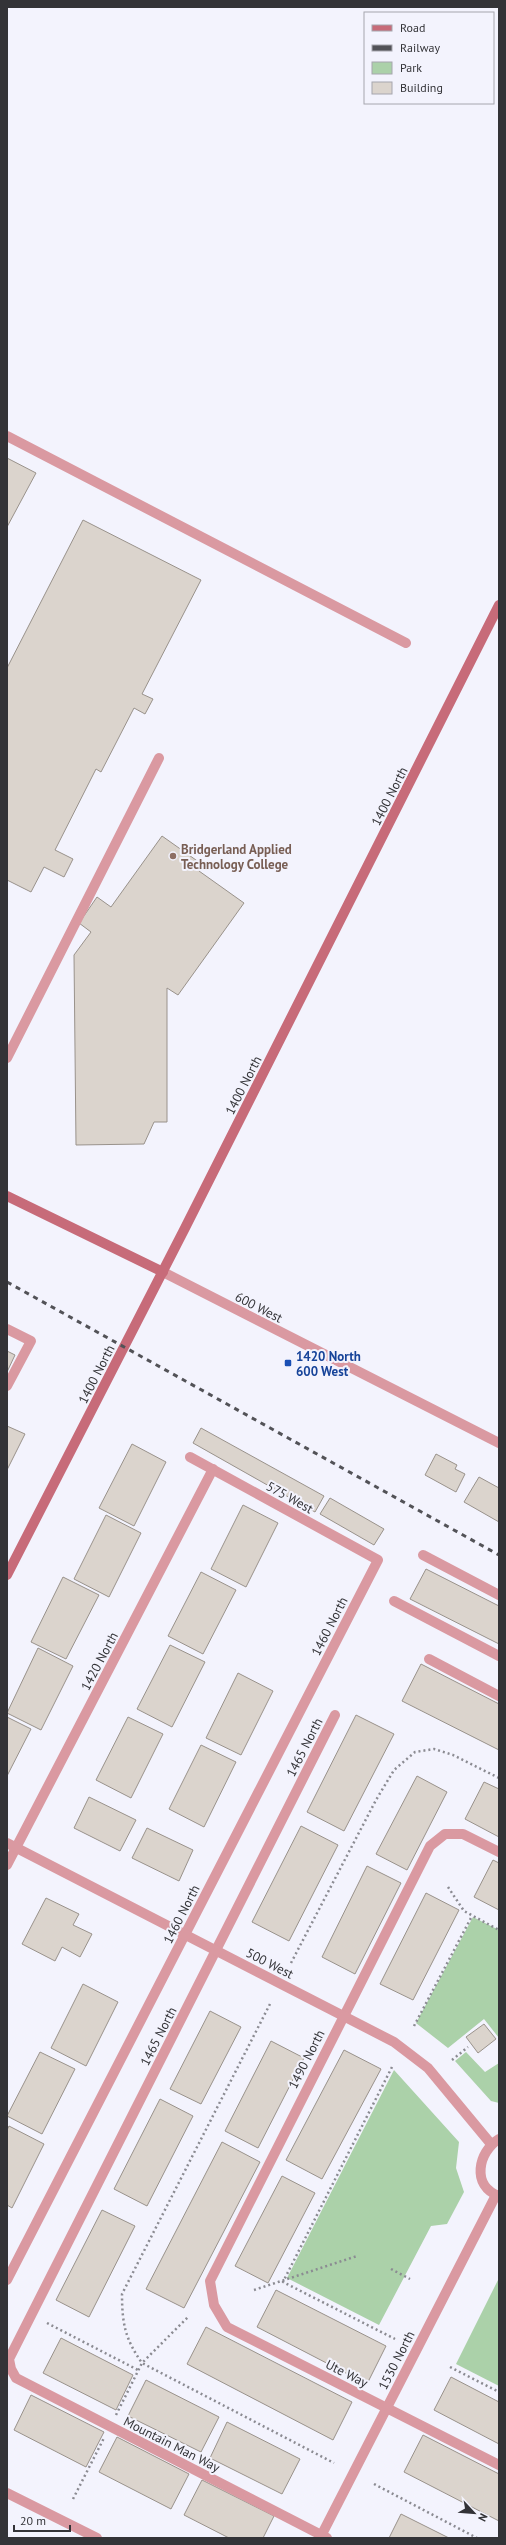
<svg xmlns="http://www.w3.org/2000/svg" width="506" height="2545" font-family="'PT Sans',sans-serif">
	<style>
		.green { fill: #abd1a9 }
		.building { fill: #dbd4cd; stroke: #99928b }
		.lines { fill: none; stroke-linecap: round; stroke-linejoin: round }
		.path { stroke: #8b8b92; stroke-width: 2.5; stroke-dasharray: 2 3; stroke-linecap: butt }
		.service { stroke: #da99a1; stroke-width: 10 }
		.minor { stroke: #da99a1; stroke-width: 10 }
		.tertiary { stroke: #da99a1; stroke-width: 10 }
		.secondary { stroke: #c76b79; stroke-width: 10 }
		.rail { stroke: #525257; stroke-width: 3; stroke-dasharray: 5 5; stroke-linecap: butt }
		.education-dot { fill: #8d6e63; stroke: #f3f3fd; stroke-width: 1.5 }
		.transit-dot { fill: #1a4fb4; stroke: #f3f3fd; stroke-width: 1.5 }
		.labels { text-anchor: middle; stroke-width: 4; stroke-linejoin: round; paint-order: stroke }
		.street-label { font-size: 13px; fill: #333337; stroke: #f3f3fd }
		.education-label { font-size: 13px; font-weight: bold; fill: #785e54; stroke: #f3f3fd; text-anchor: start }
		.transit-label { font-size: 13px; font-weight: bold; fill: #164399; stroke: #f3f3fd; text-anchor: start }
	</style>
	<rect width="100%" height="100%" fill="#f3f3fd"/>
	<g class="green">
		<polygon points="473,1917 499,1930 499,2038 484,2019 448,2048 416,2023"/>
		<polygon points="466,2052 485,2072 499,2063 499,2103 491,2101 455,2061"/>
		<polygon points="394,2070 459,2142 456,2168 464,2192 447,2224 431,2226 379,2325 287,2278"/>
		<polygon points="499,2278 499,2386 456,2364"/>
	</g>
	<g class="building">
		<polygon points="7,458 36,473 7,527"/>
		<polygon points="83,520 201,580 142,694 153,699 145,714 134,708 101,772 96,769 55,850 73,859 64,877 44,867 31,892 7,880 7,668"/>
		<polygon points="162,836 203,865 199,871 244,903 178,995 167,988 167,1122 154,1122 144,1144 76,1145 74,955 91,932 79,923 97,897 111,907"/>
		<polygon points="7,1351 15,1355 7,1372"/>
		<polygon points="7,1426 25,1434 7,1470"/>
		<polygon points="201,1428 324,1496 315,1512 193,1443"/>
		<polygon points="132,1444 166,1462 134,1526 99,1508"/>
		<polygon points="436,1454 457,1465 455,1469 465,1474 456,1492 425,1475"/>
		<polygon points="479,1477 499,1488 499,1522 464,1502"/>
		<polygon points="330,1498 384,1529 374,1545 320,1514"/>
		<polygon points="243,1505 278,1523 246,1587 211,1569"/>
		<polygon points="106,1515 141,1533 109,1597 74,1579"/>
		<polygon points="426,1569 499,1606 499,1644 410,1599"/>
		<polygon points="201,1572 236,1590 203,1654 168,1636"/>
		<polygon points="63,1577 99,1595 66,1659 31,1642"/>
		<polygon points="170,1645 205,1662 172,1727 137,1709"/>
		<polygon points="38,1648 73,1666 41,1730 7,1713"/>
		<polygon points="421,1664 499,1704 499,1750 402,1701"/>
		<polygon points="238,1673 273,1691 241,1755 206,1738"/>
		<polygon points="356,1715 394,1734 344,1831 307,1812"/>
		<polygon points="7,1717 31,1729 7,1776"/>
		<polygon points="128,1717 163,1734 131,1798 96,1780"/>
		<polygon points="201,1745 236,1762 204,1827 169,1809"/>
		<polygon points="417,1776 447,1792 407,1870 376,1854"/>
		<polygon points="484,1782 499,1789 499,1837 465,1819"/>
		<polygon points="89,1797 136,1820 120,1851 74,1828"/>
		<polygon points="301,1826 338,1845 289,1941 252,1922"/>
		<polygon points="147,1828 193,1850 179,1881 132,1858"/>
		<polygon points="493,1860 499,1863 499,1910 474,1897"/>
		<polygon points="367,1866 401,1883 355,1974 322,1957"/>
		<polygon points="426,1893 459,1910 413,2000 380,1984"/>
		<polygon points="46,1898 79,1914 73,1925 92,1934 80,1957 62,1947 55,1961 22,1944"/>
		<polygon points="83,1984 118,2002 86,2066 51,2048"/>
		<polygon points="210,2011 241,2027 201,2104 170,2089"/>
		<polygon points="484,2024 496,2039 478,2053 466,2037"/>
		<polygon points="271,2041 304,2058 258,2148 225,2131"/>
		<polygon points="344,2050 381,2069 322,2179 286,2160"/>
		<polygon points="40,2052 75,2069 42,2134 7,2116"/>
		<polygon points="160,2099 193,2116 147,2206 114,2189"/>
		<polygon points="9,2126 44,2144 12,2208 7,2205 7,2130"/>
		<polygon points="222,2142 260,2162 184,2308 146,2289"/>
		<polygon points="282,2176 315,2193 268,2283 235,2266"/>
		<polygon points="102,2210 135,2226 89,2317 56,2300"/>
		<polygon points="276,2290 386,2346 367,2384 257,2327"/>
		<polygon points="206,2327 352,2402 333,2440 187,2364"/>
		<polygon points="61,2338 133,2375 116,2410 43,2373"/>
		<polygon points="451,2377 499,2402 499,2444 434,2410"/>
		<polygon points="146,2380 219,2417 201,2452 128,2416"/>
		<polygon points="31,2395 104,2432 86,2467 14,2430"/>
		<polygon points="227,2422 300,2459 282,2494 210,2458"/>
		<polygon points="423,2435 499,2474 499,2521 404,2472"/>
		<polygon points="117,2437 189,2474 171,2509 99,2472"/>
		<polygon points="202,2480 274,2516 263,2538 229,2538 184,2515"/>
		<polygon points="401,2514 449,2538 389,2538"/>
	</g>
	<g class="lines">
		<g class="path">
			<polyline points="448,1887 464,1911 499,1930"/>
			<polyline points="291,1963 376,1800 394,1770 415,1752 434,1749 453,1755 499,1778"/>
			<path d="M 270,2004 L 122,2294 C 122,2323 125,2339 142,2363 L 334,2463"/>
			<polyline points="414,2026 472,1916"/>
			<polyline points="452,2060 468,2047"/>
			<polyline points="392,2067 283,2282 395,2339"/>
			<polyline points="391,2269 410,2279"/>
			<polyline points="254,2290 357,2256"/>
			<polyline points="47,2323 138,2370"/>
			<polyline points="450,2367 499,2392"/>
			<polyline points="116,2415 142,2363 188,2317"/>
			<polyline points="374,2484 477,2538"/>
			<polyline points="73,2499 104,2438"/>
		</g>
		<g class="service">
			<polyline points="7,436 406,643"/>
			<polyline points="7,1058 159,758"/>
			<polyline points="423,1555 499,1595"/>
			<polyline points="394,1601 499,1656"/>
			<polyline points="429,1659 499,1696"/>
			<polyline points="499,1852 463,1834 445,1834 430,1846 210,2281 214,2305 227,2327 499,2465"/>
			<polyline points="7,1865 213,1469"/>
			<polyline points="7,2280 378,1560 190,1457"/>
			<polyline points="327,2538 16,2378 11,2369 9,2359 335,1715"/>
		</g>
		<g class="minor">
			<polyline points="7,1329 31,1341 7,1386"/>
			<polyline points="7,1843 394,2042 428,2068 491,2144"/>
			<path d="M 499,2139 C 478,2152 471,2186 499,2196"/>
			<polyline points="7,2493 97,2538"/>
			<polyline points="320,2538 496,2195"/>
		</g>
		<polyline class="tertiary" points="163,1272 499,1443"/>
		<g class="secondary">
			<polyline points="7,1196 163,1272"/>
			<polyline points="7,1575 185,1228 499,605"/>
		</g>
		<polyline class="rail" points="7,1282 499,1555"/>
	</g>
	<circle class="education-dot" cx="173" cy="856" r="4"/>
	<rect class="transit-dot" x="284" y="1359" width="8" height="8" rx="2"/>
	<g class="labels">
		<g class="street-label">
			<text transform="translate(389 796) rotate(-63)" y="5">1400 North</text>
			<text transform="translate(243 1085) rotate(-63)" y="5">1400 North</text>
			<text transform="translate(259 1307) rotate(27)" y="5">600 West</text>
			<text transform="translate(96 1374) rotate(-63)" y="5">1400 North</text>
			<text transform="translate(290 1497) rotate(29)" y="5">575 West</text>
			<text transform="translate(329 1626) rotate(-63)" y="5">1460 North</text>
			<text transform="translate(99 1661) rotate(-62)" y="5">1420 North</text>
			<text transform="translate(304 1747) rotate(-63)" y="5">1465 North</text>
			<text transform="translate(181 1914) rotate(-63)" y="5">1460 North</text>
			<text transform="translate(270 1963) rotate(27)" y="5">500 West</text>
			<text transform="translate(158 2036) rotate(-63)" y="5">1465 North</text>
			<text transform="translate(306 2059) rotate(-63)" y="5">1490 North</text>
			<text transform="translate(396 2360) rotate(-63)" y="5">1530 North</text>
			<text transform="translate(347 2373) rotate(27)" y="5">Ute Way</text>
			<text transform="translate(172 2444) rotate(27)" y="5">Mountain Man Way</text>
		</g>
		<g class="education-label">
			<text x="181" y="854">Bridgerland Applied<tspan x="181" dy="15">Technology College</tspan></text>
		</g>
		<g class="transit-label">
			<text x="296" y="1361">1420 North<tspan x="296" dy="15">600 West</tspan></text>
		</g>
	</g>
	<rect width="506" height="2545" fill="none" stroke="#333337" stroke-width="16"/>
	<rect x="364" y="12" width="130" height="92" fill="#f3f3fd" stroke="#a6a6ae"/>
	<rect x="372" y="25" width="20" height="6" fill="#c76b79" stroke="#a6a6ae"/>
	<text x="400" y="32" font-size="12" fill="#333337">Road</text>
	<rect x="372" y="45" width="20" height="6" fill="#525257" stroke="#a6a6ae"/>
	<text x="400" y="52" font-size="12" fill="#333337">Railway</text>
	<rect x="372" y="62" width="20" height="12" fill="#abd1a9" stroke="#a6a6ae"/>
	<text x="400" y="72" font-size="12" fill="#333337">Park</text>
	<rect x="372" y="82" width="20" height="12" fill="#dbd4cd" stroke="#a6a6ae"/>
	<text x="400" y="92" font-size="12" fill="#333337">Building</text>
	<g transform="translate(474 2513) rotate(116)" stroke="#f3f3fd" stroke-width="3" paint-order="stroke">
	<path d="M0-3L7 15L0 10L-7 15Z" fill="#333337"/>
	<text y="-6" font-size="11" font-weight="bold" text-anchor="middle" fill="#333337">N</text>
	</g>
	<path d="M14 2525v6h56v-6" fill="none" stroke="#333337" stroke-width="2"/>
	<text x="20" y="2525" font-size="12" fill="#333337" stroke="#f3f3fd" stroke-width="3" paint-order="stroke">20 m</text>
</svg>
